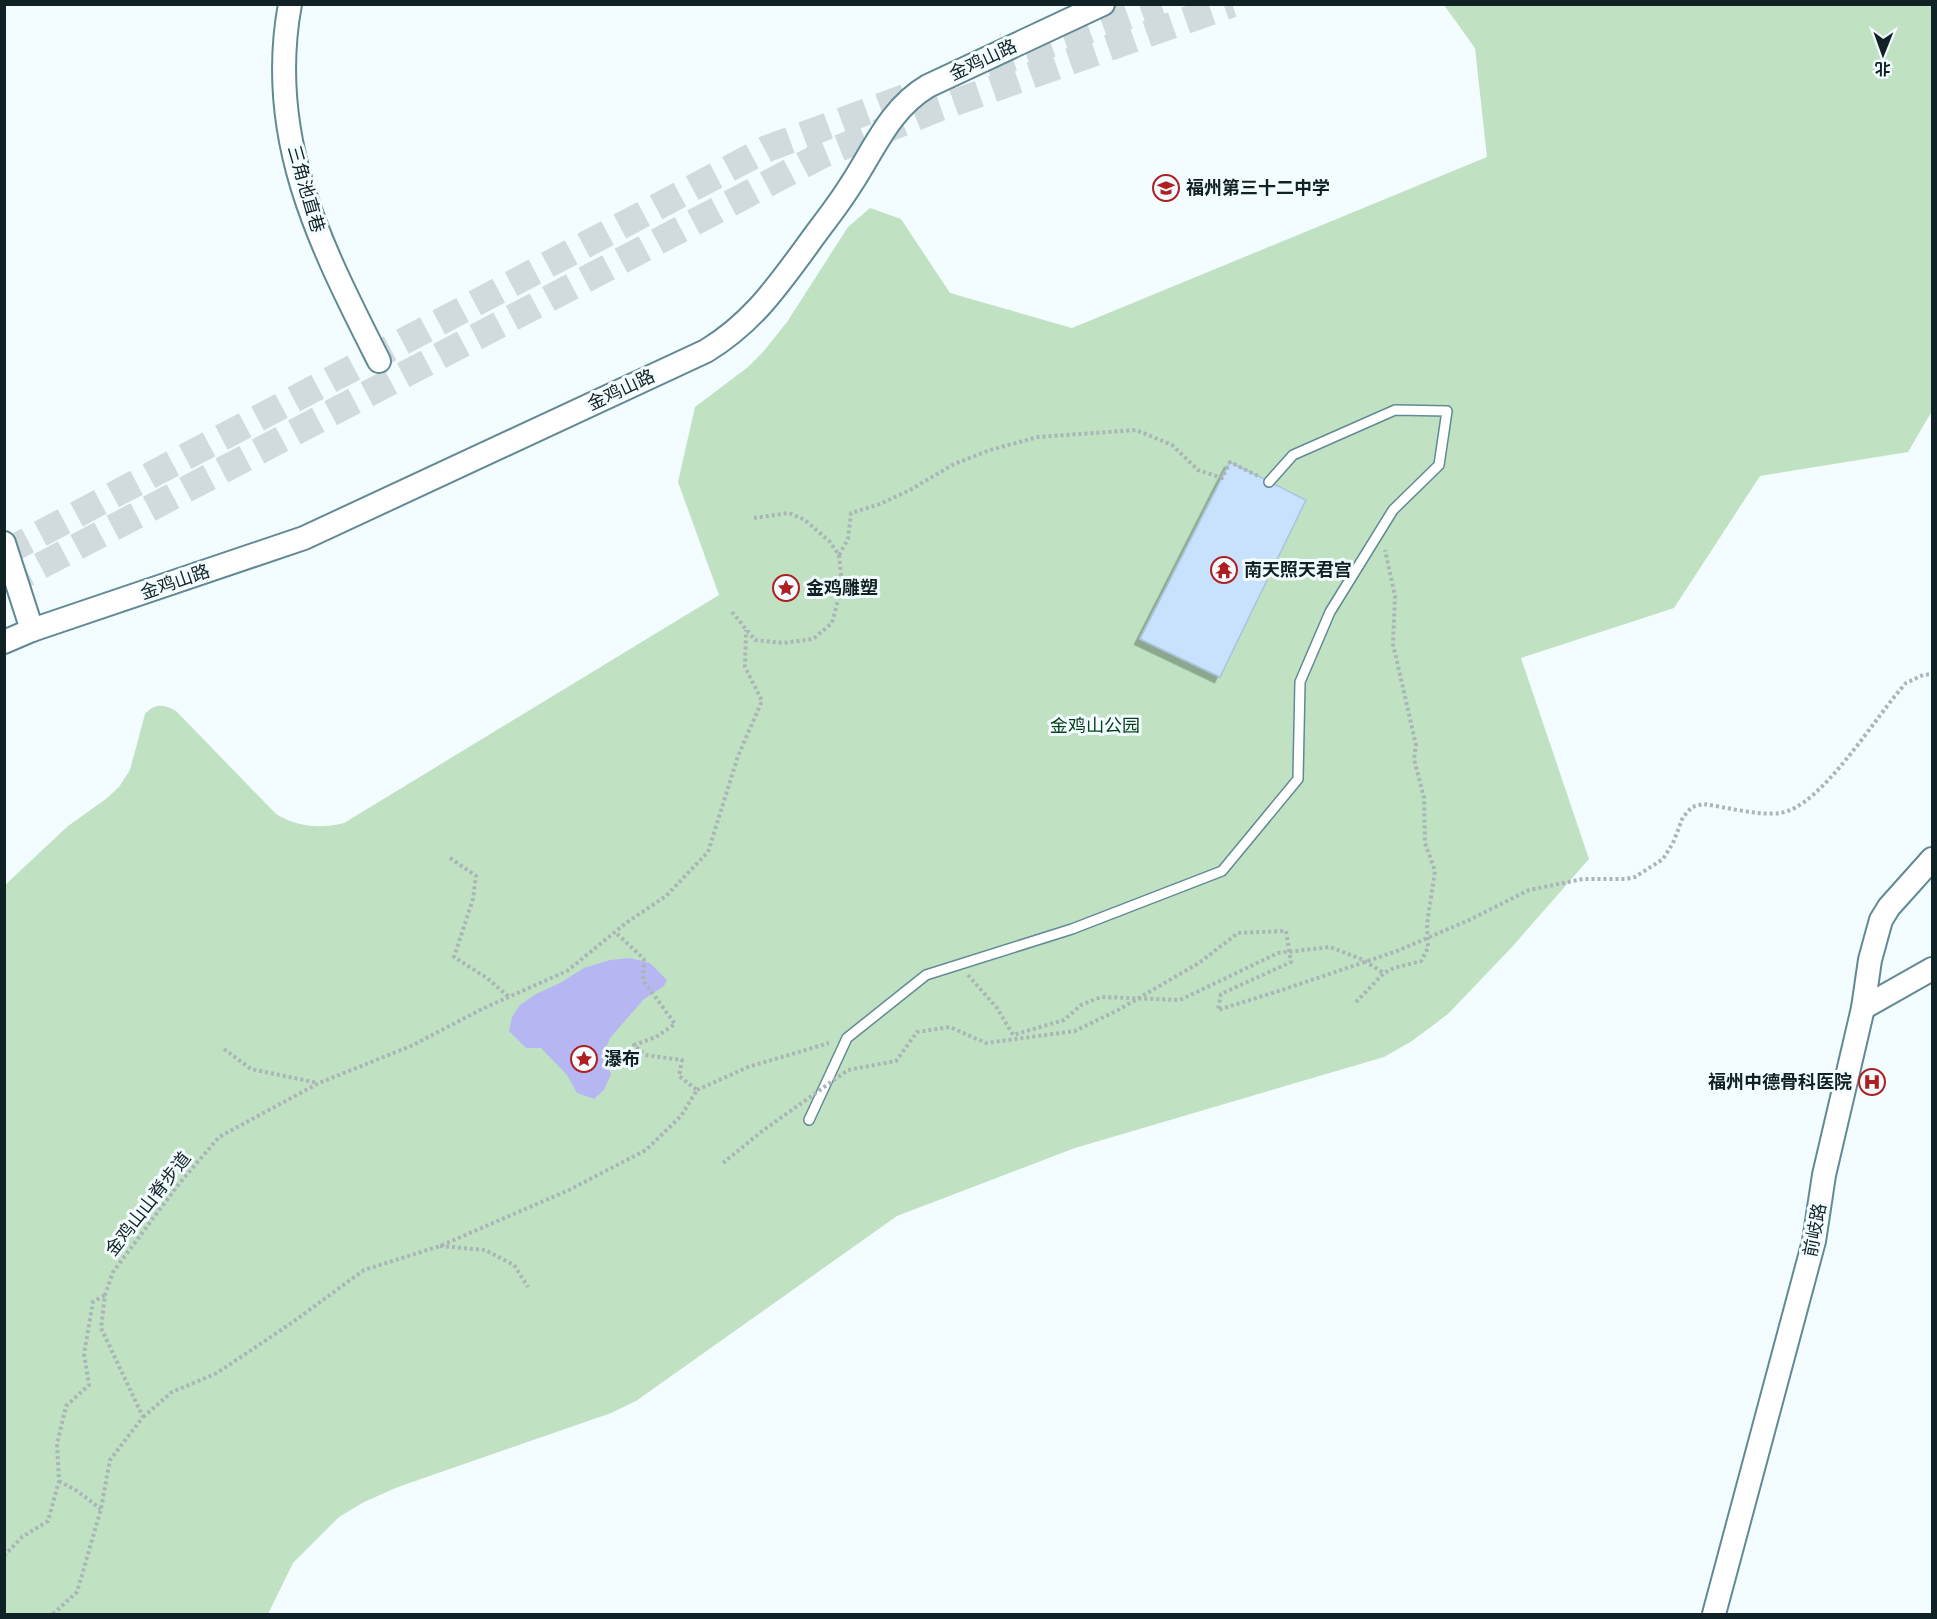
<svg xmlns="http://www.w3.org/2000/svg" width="1937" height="1619" font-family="Arial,'Noto Sans SC',sans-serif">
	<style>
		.green { fill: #c0e2c3 }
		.water { fill: #b6b7f2 }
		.building { fill: #c8e2fe; stroke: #a9c3de; stroke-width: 1.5; filter: url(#shadow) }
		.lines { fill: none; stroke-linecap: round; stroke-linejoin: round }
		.secondary-tunnel { stroke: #d1dbde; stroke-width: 27; stroke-dasharray: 27 14; stroke-linecap: butt }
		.service-casing { stroke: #618a94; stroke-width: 12 }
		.tertiary-casing { stroke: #618a94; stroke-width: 26 }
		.path { stroke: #aab5b8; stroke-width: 4; stroke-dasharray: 3 3; stroke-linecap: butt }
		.service { stroke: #fff; stroke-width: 9 }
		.tertiary { stroke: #fff; stroke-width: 22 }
		.path-bridge { stroke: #aab5b8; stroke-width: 4; stroke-dasharray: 3 3; stroke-linecap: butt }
		.labels { text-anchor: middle; stroke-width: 6; stroke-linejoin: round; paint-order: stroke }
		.street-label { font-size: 18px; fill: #112226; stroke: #f3fcfe }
		.poi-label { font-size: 18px; font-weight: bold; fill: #112226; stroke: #f3fcfe; text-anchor: start }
		.park-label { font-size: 18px; fill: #043f15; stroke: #f3fcfe }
	</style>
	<defs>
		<filter id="shadow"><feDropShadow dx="-5.5" dy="5.5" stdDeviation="0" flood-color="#0004"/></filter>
	</defs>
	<rect width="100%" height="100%" fill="#f3fcfe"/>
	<path class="green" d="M 1444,5 L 1932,5 L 1932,411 L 1908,452 L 1760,476 L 1674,608 L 1521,658 L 1589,859 L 1512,947 L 1448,1014 L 1412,1041 L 1384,1057 L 1075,1148 L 897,1216 L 636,1401 L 611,1413 L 398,1487 L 364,1502 L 339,1517 L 293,1563 L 268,1614 L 5,1614 L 5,885 L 68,826 L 106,799 L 119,787 L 130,770 L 145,714 C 155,703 164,704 176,711 L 276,814 C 297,827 320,829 344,823 L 719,595 L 678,482 L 695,407 L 748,367 L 763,352 L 787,322 L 848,227 L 870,208 L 901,219 L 950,293 L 1072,328 L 1487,157 L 1475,48 Z"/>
	<polygon class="water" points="630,958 650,963 667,980 664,986 644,999 610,1038 603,1056 611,1074 604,1090 594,1099 577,1093 567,1075 541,1048 526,1048 509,1031 512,1017 520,1005 536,994 560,983 584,968 610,960"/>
	<polygon class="building" points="1230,462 1306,500 1220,677 1140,639"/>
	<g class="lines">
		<g class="secondary-tunnel">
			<polyline points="987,67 1161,4"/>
			<polyline points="4,553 766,149 925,90"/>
			<polyline points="4,585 822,155 939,108 1232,4"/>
		</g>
		<defs>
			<polyline id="service" points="809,1120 847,1038 926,975 1072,929 1222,871 1298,779 1300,682 1330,612 1393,510 1439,465 1447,411 1395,410 1293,455 1269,482"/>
			<g id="tertiary">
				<path d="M 290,4 C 265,139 321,246 379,361"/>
				<polyline points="4,543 32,630"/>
				<path d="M 4,642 L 32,630 L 304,538 L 706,351 C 752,323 776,288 807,246 C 821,226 837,207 850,186 C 874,150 889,109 928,86 L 1103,4"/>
				<polyline points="1863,1008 1932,969"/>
				<polyline points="1714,1614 1814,1241 1824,1175 1863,1008 1870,960 1876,938 1881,920 1889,907 1932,859"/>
			</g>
		</defs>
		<use href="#service" class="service-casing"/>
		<use href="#tertiary" class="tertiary-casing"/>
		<g class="path">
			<polyline points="839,555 848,539 851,513 880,504 910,490 954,464 990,450 1038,437 1136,430 1172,445 1198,470 1222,478 1230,462 1258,476"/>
			<polyline points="732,612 755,640 783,643 813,639 832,623 842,585 839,555 830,542 805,520 789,513 754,518"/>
			<polyline points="450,858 476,876 473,899 454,957 487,978 509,997"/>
			<polyline points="968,975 997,1008 1013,1035 1064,1020 1081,1005 1101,997 1180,1000 1278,953 1330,947 1361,959 1384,973"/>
			<polyline points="1356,1002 1384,973 1394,968 1421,961 1428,948 1427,924 1435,871 1425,843 1424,798 1414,759 1416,745 1393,644 1395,596 1385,550"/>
			<polyline points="224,1049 251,1069 318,1083"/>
			<polyline points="697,1090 748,1067 829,1043"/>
			<polyline points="440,1246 485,1250 514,1265 528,1287"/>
			<polyline points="143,1417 172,1392 217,1373 290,1324 364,1270 440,1246 569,1190 646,1150 681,1116 697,1090 679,1076 682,1060 645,1055 634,1045 656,1037 675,1024 643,980 644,959 615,932"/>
			<polyline points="59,1481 77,1491 101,1509"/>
			<polyline points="4,1556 22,1537 48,1521 59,1481 57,1444 66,1406 89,1385 84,1354 93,1302 105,1295"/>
			<polyline points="53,1614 77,1592 101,1509 110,1460 143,1417 101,1328 105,1295 113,1272 178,1185 219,1137 319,1083 411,1046 484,1008 567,971 626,923 666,896 708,852 738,756 762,701 745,667 746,630"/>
		</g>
		<use href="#service" class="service"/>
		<use href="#tertiary" class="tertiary"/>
		<path class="path-bridge" d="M 723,1163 L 761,1132 L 848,1070 L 896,1061 L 917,1032 L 950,1027 L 986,1043 L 1075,1031 L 1118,1010 L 1199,963 L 1238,933 L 1286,931 L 1291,962 L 1221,994 L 1218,1010 L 1285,989 L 1397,951 L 1467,921 L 1529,890 L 1583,879 L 1626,879 L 1635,877 L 1663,859 L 1673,843 L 1683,817 L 1692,807 L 1703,804 C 1726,807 1758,816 1780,813 C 1821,808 1877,714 1906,683 L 1923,675 L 1932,674"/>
	</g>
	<defs>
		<symbol id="school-ring" viewBox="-11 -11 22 22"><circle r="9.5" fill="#f3fcfe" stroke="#af1e21" stroke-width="1.5"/><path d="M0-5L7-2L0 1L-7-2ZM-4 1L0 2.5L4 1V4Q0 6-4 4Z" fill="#af1e21"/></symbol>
		<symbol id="temple-ring" viewBox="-11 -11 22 22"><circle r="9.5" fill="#f3fcfe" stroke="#af1e21" stroke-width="1.5"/><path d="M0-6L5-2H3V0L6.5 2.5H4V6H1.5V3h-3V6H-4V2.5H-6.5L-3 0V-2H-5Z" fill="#af1e21"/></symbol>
		<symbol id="sight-ring" viewBox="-11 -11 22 22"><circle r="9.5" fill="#f3fcfe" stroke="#af1e21" stroke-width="1.5"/><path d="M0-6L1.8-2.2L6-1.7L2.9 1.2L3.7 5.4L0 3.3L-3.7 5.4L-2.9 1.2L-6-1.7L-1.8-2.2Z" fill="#af1e21"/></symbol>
		<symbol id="hospital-ring" viewBox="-11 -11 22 22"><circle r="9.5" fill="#f3fcfe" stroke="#af1e21" stroke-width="1.5"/><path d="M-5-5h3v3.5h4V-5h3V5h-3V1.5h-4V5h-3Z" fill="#af1e21"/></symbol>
	</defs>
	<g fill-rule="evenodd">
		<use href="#school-ring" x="1151" y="173" width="30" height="30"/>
		<use href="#temple-ring" x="1209" y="555" width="30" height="30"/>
		<use href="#sight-ring" x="771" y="573" width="30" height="30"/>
		<use href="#sight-ring" x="569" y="1044" width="30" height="30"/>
		<use href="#hospital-ring" x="1857" y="1067" width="30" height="30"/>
	</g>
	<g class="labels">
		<g class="street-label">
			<text transform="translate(983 60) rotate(-25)" y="6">金鸡山路</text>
			<text transform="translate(306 189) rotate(74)" y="6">三角池直巷</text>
			<text transform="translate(621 390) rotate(-25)" y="6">金鸡山路</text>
			<text transform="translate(175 582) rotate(-19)" y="6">金鸡山路</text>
			<text transform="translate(148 1204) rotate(-52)" y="6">金鸡山山脊步道</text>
			<text transform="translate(1815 1230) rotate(-79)" y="6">前岐路</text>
		</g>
		<g class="poi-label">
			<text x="1186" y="194">福州第三十二中学</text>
			<text x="1244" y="576">南天照天君宫</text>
			<text x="806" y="594">金鸡雕塑</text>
			<text x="604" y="1065">瀑布</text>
			<text x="1852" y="1088" text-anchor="end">福州中德骨科医院</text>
		</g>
		<g class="park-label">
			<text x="1095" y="732">金鸡山公园</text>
		</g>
	</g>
	<rect width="1937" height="1619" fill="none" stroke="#112226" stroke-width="12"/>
	<g transform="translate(1883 54) rotate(181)" stroke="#f3fcfe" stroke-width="4.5" paint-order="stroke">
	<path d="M0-4.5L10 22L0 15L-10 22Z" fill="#112226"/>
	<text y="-9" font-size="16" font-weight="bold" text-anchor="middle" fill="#112226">北</text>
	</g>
</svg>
